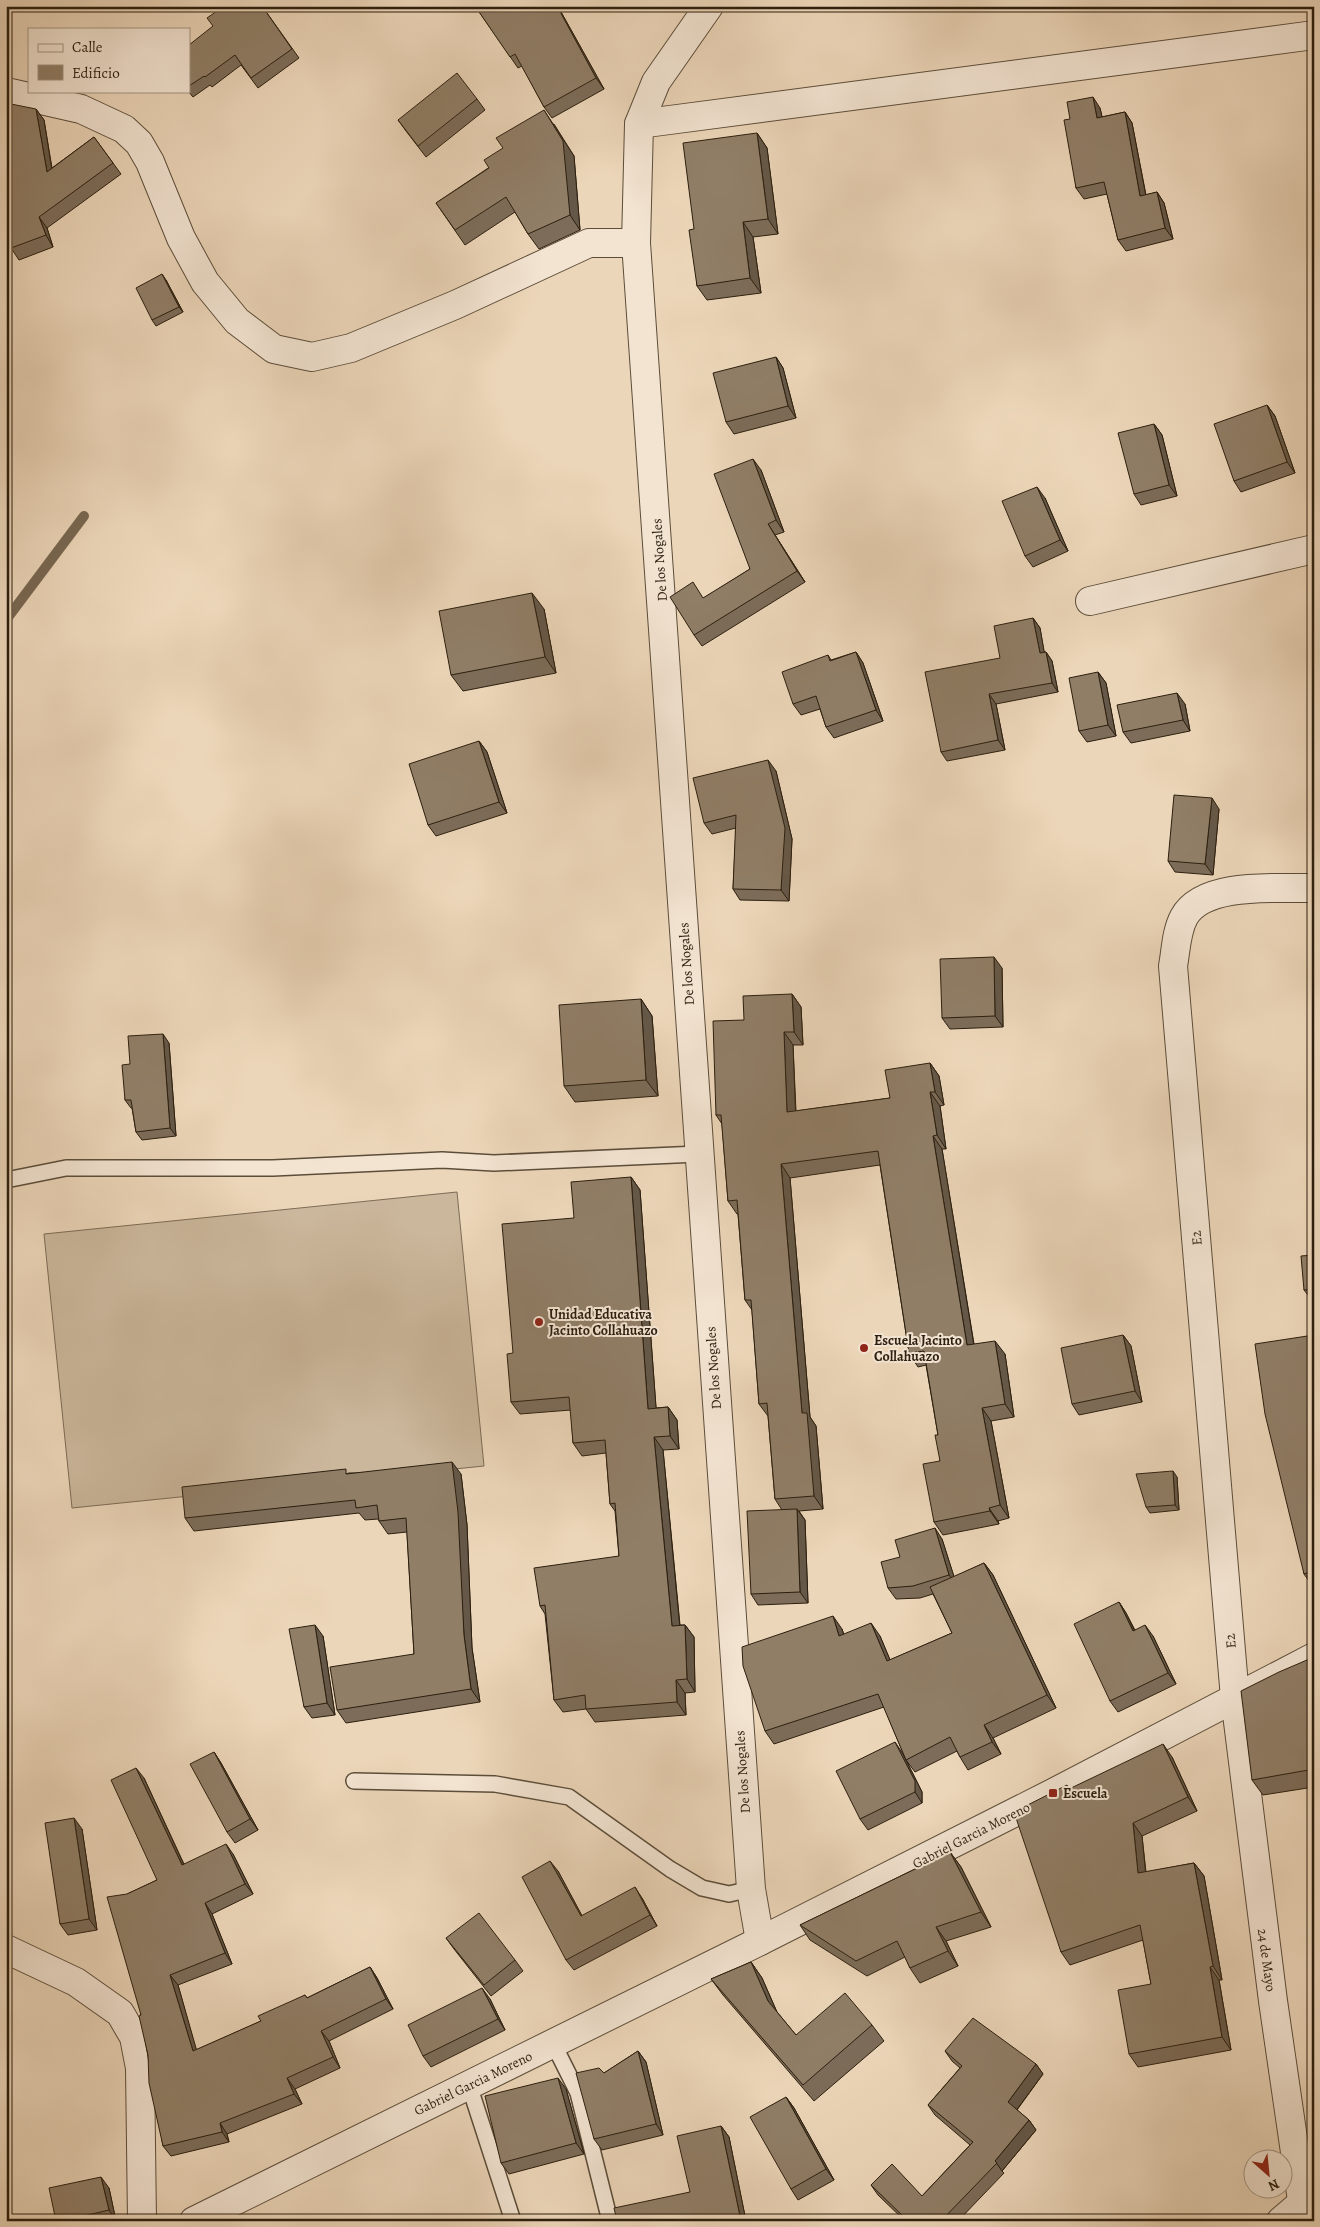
<svg xmlns="http://www.w3.org/2000/svg" width="1320" height="2227" font-family="Alegreya,serif">
	<style>
		.garden { fill: #cbb79c; stroke: #7c6b56 }
		.lines { fill: none; stroke-linecap: round; stroke-linejoin: round }
		.stream { stroke: #786852; stroke-width: 10 }
		.service-casing { stroke: #5c4d3a; stroke-width: 18 }
		.minor-casing { stroke: #5c4d3a; stroke-width: 30 }
		.tertiary-casing { stroke: #5c4d3a; stroke-width: 30 }
		.service { stroke: #f3e4d2; stroke-width: 15 }
		.minor { stroke: #f3e4d2; stroke-width: 28 }
		.tertiary { stroke: #f3e4d2; stroke-width: 28 }
		.wall { fill: #7c6c59; stroke: #2c1f0f }
		.shaded-wall { fill: #655848; stroke: #2c1f0f }
		.building { fill: #907e67; stroke: #2c1f0f }
		.poi-dot { fill: #8f2418; stroke: #f3e4d2; stroke-width: 2 }
		.labels { text-anchor: middle; stroke-width: 4; stroke-linejoin: round; paint-order: stroke }
		.street-label { font-size: 14px; fill: #2c1f0f; stroke: #f3e4d2 }
		.poi-label { font-size: 14px; font-weight: bold; fill: #2c1f0f; stroke: #f3e4d2; text-anchor: start }
	</style>
	<rect width="100%" height="100%" fill="#ecd6b9"/>
	<filter id="stains"><feTurbulence type="fractalNoise" baseFrequency=".004" numOctaves="4"/><feColorMatrix values="0 0 0 0 .2 0 0 0 0 .09 0 0 0 0 .02 0 0 0 .5 -.17"/></filter>
	<radialGradient id="worn" r=".72"><stop offset=".6" stop-color="#630" stop-opacity="0"/><stop offset="1" stop-color="#630" stop-opacity=".3"/></radialGradient>
	<polygon class="garden" points="457,1192 484,1466 72,1508 44,1234"/>
	<g class="lines">
		<polyline class="stream" points="6,620 84,516"/>
		<defs>
			<g id="service">
				<polyline points="6,1180 66,1168 273,1168 442,1160 494,1163 698,1154"/>
				<polyline points="354,1781 495,1784 569,1797 670,1869 702,1888 729,1894 751,1889"/>
				<polyline points="553,2043 578,2093 610,2221"/>
				<polyline points="469,2085 513,2221"/>
			</g>
			<g id="minor">
				<polyline points="6,92 81,109 124,129 139,143 150,162 181,238 205,282 237,321 274,349 312,357 351,348 455,305 589,243 636,243"/>
				<polyline points="639,124 1314,35"/>
				<polyline points="1090,601 1314,549"/>
				<polyline points="6,1949 76,1982 120,2013 134,2037 140,2068 142,2221"/>
				<polyline points="194,2221 760,1941"/>
				<polyline points="1281,2221 1302,2203"/>
				<path d="M 1305,2221 L 1273,2001 L 1235,1698 L 1173,966 C 1176,950 1176,932 1184,917 C 1204,881 1279,889 1314,888"/>
			</g>
			<polyline id="tertiary" points="709,6 656,82 639,124 636,243 751,1889 760,1941 1053,1793 1314,1657"/>
		</defs>
		<use href="#service" class="service-casing"/>
		<use href="#minor" class="minor-casing"/>
		<use href="#tertiary" class="tertiary-casing"/>
		<use href="#service" class="service"/>
		<use href="#minor" class="minor"/>
		<use href="#tertiary" class="tertiary"/>
	</g>
	<g class="wall">
		<polygon points="262,6 299,58 258,88 241,65 212,87 210,85 193,97 188,91 189,45"/>
		<polygon points="475,6 563,6 565,9 561,12 604,89 552,118 544,107 522,66 518,68"/>
		<polygon points="477,99 485,110 426,157 406,131 398,120"/>
		<polygon points="1100,108 1102,117 1125,112 1132,123 1146,195 1157,192 1164,203 1173,239 1126,251 1118,240 1107,194 1084,199 1076,188 1070,119"/>
		<polygon points="36,109 44,120 52,168 94,137 121,174 47,228 53,247 19,260 11,248"/>
		<polygon points="554,124 574,156 580,230 539,249 528,234 515,212 465,245 436,203"/>
		<polygon points="757,133 767,148 778,234 753,237 761,293 707,300 697,286 694,229"/>
		<polygon points="166,280 183,312 156,326 152,320"/>
		<polygon points="776,357 783,368 796,418 734,434 726,422"/>
		<polygon points="1267,405 1275,416 1295,473 1241,492 1234,481"/>
		<polygon points="1154,424 1162,435 1177,496 1141,505 1134,494"/>
		<polygon points="761,470 784,532 775,535 805,582 702,646 694,635 704,598 750,569"/>
		<polygon points="1045,498 1068,551 1033,567 1025,556"/>
		<polygon points="544,609 556,673 463,691 451,675"/>
		<polygon points="1033,618 1040,628 1044,652 1046,652 1052,661 1058,692 996,704 1005,750 947,761 941,752 1000,658"/>
		<polygon points="856,652 863,663 883,721 834,738 826,727 820,709 801,715 793,704 828,655 831,660"/>
		<polygon points="1098,672 1106,683 1116,736 1087,742 1079,731"/>
		<polygon points="1185,704 1190,731 1131,743 1123,732"/>
		<polygon points="479,741 487,752 507,813 436,836 428,825"/>
		<polygon points="776,771 792,839 789,901 740,900 733,889 736,828 712,834 704,823"/>
		<polygon points="1219,809 1213,875 1175,872 1168,861"/>
		<polygon points="1002,968 1003,1027 950,1029 942,1018"/>
		<polygon points="792,994 801,1007 803,1045 793,1045 796,1111 890,1098 930,1063 939,1076 944,1105 940,1106 946,1149 942,1149 974,1344 1005,1354 1014,1417 991,1421 1009,1518 998,1521 999,1524 943,1535 934,1522 940,1461 938,1435 926,1365 918,1367 909,1353 880,1165 790,1178 810,1417 816,1426 823,1509 799,1511 805,1520 808,1603 758,1605 751,1594 782,1510 775,1499 768,1416 759,1404 752,1310 745,1300 738,1214 737,1214 728,1201 722,1124 716,1115 744,1020"/>
		<polygon points="641,999 652,1016 658,1096 575,1102 564,1086"/>
		<polygon points="169,1043 176,1136 142,1140 136,1132 132,1108 131,1108 125,1100 130,1064"/>
		<polygon points="631,1177 640,1190 656,1408 668,1407 677,1420 679,1449 663,1450 680,1625 685,1625 694,1637 695,1692 685,1693 686,1715 595,1722 586,1709 563,1712 554,1700 545,1614 540,1606 619,1556 615,1511 610,1504 606,1453 582,1456 573,1443 571,1410 520,1414 511,1402 574,1218"/>
		<polygon points="1314,1255 1314,1295 1308,1295 1304,1290"/>
		<polygon points="1123,1335 1131,1346 1142,1402 1079,1415 1072,1404"/>
		<polygon points="1314,1335 1314,1588 1304,1574"/>
		<polygon points="349,1473 461,1474 467,1525 472,1648 480,1702 346,1723 337,1710 414,1654 407,1532 388,1534 379,1521 378,1519 365,1520 359,1513 194,1531 185,1518"/>
		<polygon points="1177,1477 1179,1510 1150,1513 1146,1507"/>
		<polygon points="942,1539 954,1577 984,1563 993,1575 1056,1708 993,1738 1001,1754 968,1770 960,1757 957,1751 915,1772 906,1760 884,1707 774,1744 765,1731 842,1629 844,1635 880,1636 890,1660 952,1633 933,1594 920,1598 896,1599 888,1588 900,1557"/>
		<polygon points="1119,1602 1126,1613 1135,1630 1153,1636 1176,1684 1118,1712 1110,1701"/>
		<polygon points="323,1636 335,1715 312,1718 304,1707"/>
		<polygon points="1314,1657 1314,1787 1263,1795 1252,1780"/>
		<polygon points="214,1752 221,1763 258,1830 235,1843 227,1832"/>
		<polygon points="903,1754 922,1792 922,1803 868,1830 860,1819"/>
		<polygon points="1172,1757 1197,1811 1142,1836 1146,1872 1194,1863 1204,1876 1222,1980 1219,1980 1231,2050 1138,2067 1129,2054 1151,1984 1143,1940 1070,1965 1061,1952 1069,1789"/>
		<polygon points="144,1778 184,1864 233,1854 253,1894 212,1914 232,1964 178,1985 196,2050 261,2021 305,1995 307,1998 370,1967 377,1978 393,2009 329,2041 340,2068 295,2089 302,2104 227,2134 229,2142 171,2156 163,2146 141,2015 127,1894 157,1880"/>
		<polygon points="82,1829 97,1930 68,1935 60,1924"/>
		<polygon points="950,1852 961,1867 991,1927 946,1941 958,1966 920,1983 910,1968 905,1957 867,1976 810,1940 800,1925"/>
		<polygon points="558,1871 582,1916 642,1898 657,1926 574,1970 566,1960"/>
		<polygon points="446,1938 515,1960 523,1971 491,1996 454,1949"/>
		<polygon points="751,1962 762,1978 777,2012 796,2035 872,2025 884,2041 814,2101 723,1995 711,1979"/>
		<polygon points="490,1999 505,2030 431,2067 423,2056"/>
		<polygon points="638,2051 646,2062 663,2135 602,2150 594,2139 604,2073"/>
		<polygon points="945,2051 1036,2064 1043,2074 1017,2110 1029,2120 1036,2130 1002,2171 1004,2173 958,2221 905,2221 878,2195 871,2185 922,2196 970,2145 935,2115 928,2105 960,2068 952,2061"/>
		<polygon points="566,2089 584,2154 509,2174 501,2163"/>
		<polygon points="786,2097 794,2108 834,2180 798,2200 791,2189"/>
		<polygon points="721,2126 729,2137 746,2221 617,2221 690,2192"/>
		<polygon points="109,2188 116,2221 56,2221"/>
	</g>
	<g class="shaded-wall">
		<polygon points="557,6 561,12 604,89 596,78"/>
		<polygon points="1093,97 1100,108 1105,129 1097,118"/>
		<polygon points="36,109 44,120 54,183 47,172"/>
		<polygon points="544,110 574,156 580,230 570,215"/>
		<polygon points="1125,112 1132,123 1148,207 1140,196"/>
		<polygon points="757,133 767,148 778,234 768,219"/>
		<polygon points="1157,192 1164,203 1173,239 1165,228"/>
		<polygon points="39,217 47,228 53,247 46,235"/>
		<polygon points="743,222 753,237 761,293 750,278"/>
		<polygon points="162,274 166,280 183,312 179,307"/>
		<polygon points="776,357 783,368 796,418 788,406"/>
		<polygon points="1267,405 1275,416 1295,473 1287,462"/>
		<polygon points="1154,424 1162,435 1177,496 1169,485"/>
		<polygon points="753,459 761,470 784,532 776,520"/>
		<polygon points="1037,487 1045,498 1068,551 1060,540"/>
		<polygon points="768,524 775,535 805,582 797,571"/>
		<polygon points="532,593 544,609 556,673 545,657"/>
		<polygon points="1033,618 1040,628 1046,662 1040,653"/>
		<polygon points="856,652 863,663 883,721 876,710"/>
		<polygon points="1046,652 1052,661 1058,692 1052,683"/>
		<polygon points="1098,672 1106,683 1116,736 1108,725"/>
		<polygon points="1177,693 1185,704 1190,731 1183,720"/>
		<polygon points="989,694 996,704 1005,750 998,740"/>
		<polygon points="479,741 487,752 507,813 499,802"/>
		<polygon points="768,760 776,771 792,839 789,901 781,890"/>
		<polygon points="1212,798 1219,809 1213,875 1205,864"/>
		<polygon points="994,957 1002,968 1003,1027 995,1016"/>
		<polygon points="792,994 801,1007 803,1045 794,1032"/>
		<polygon points="641,999 652,1016 658,1096 646,1080"/>
		<polygon points="784,1032 793,1045 796,1125 787,1112"/>
		<polygon points="163,1034 169,1043 176,1136 170,1128"/>
		<polygon points="930,1063 939,1076 944,1105 935,1092"/>
		<polygon points="930,1092 940,1106 946,1149 937,1135"/>
		<polygon points="933,1136 942,1149 976,1358 967,1345"/>
		<polygon points="781,1164 790,1178 810,1417 816,1426 823,1509 814,1496 802,1413"/>
		<polygon points="631,1177 640,1190 657,1421 648,1409"/>
		<polygon points="1123,1335 1131,1346 1142,1402 1135,1391"/>
		<polygon points="995,1341 1005,1354 1014,1417 1005,1404"/>
		<polygon points="668,1407 677,1420 679,1449 670,1436"/>
		<polygon points="982,1408 991,1421 1009,1518 1000,1505"/>
		<polygon points="654,1437 663,1450 681,1639 672,1626"/>
		<polygon points="452,1462 461,1474 467,1525 472,1648 480,1702 471,1689 464,1635"/>
		<polygon points="1173,1471 1177,1477 1179,1510 1175,1505"/>
		<polygon points="989,1508 998,1521 999,1524 990,1511"/>
		<polygon points="797,1509 805,1520 808,1603 800,1592"/>
		<polygon points="935,1528 942,1539 957,1586 949,1575"/>
		<polygon points="984,1563 993,1575 1056,1708 1047,1695"/>
		<polygon points="1119,1602 1126,1613 1140,1642 1133,1631"/>
		<polygon points="833,1616 842,1629 848,1649 839,1636"/>
		<polygon points="871,1623 880,1636 896,1674 887,1661"/>
		<polygon points="315,1625 323,1636 335,1715 327,1703"/>
		<polygon points="685,1625 694,1637 695,1692 687,1679"/>
		<polygon points="1145,1625 1153,1636 1176,1684 1168,1673"/>
		<polygon points="676,1680 685,1693 686,1715 677,1702"/>
		<polygon points="984,1725 993,1738 1001,1754 992,1742"/>
		<polygon points="895,1742 903,1754 922,1792 922,1803 915,1792"/>
		<polygon points="1163,1744 1172,1757 1197,1811 1188,1797"/>
		<polygon points="214,1752 221,1763 258,1830 250,1819"/>
		<polygon points="136,1768 144,1778 189,1876 182,1865"/>
		<polygon points="74,1818 82,1829 97,1930 89,1919"/>
		<polygon points="1133,1823 1142,1836 1147,1887 1138,1873"/>
		<polygon points="226,1844 233,1854 253,1894 245,1884"/>
		<polygon points="950,1852 961,1867 991,1927 981,1912"/>
		<polygon points="550,1861 558,1871 588,1927 581,1916"/>
		<polygon points="1194,1863 1204,1876 1222,1980 1213,1966"/>
		<polygon points="635,1887 642,1898 657,1926 650,1915"/>
		<polygon points="205,1903 212,1914 232,1964 225,1953"/>
		<polygon points="936,1927 946,1941 958,1966 948,1951"/>
		<polygon points="751,1962 762,1978 779,2017 768,2001"/>
		<polygon points="370,1967 377,1978 393,2009 386,1999"/>
		<polygon points="1210,1967 1219,1980 1231,2050 1222,2037"/>
		<polygon points="170,1975 178,1985 200,2062 193,2051"/>
		<polygon points="482,1988 490,1999 505,2030 498,2019"/>
		<polygon points="321,2031 329,2041 340,2068 333,2057"/>
		<polygon points="638,2051 646,2062 663,2135 656,2124"/>
		<polygon points="1036,2064 1043,2074 1015,2112 1008,2102"/>
		<polygon points="287,2078 295,2089 302,2104 294,2094"/>
		<polygon points="558,2078 566,2089 584,2154 576,2143"/>
		<polygon points="786,2097 794,2108 834,2180 826,2169"/>
		<polygon points="1029,2120 1036,2130 1002,2171 995,2161"/>
		<polygon points="220,2123 227,2134 229,2142 222,2132"/>
		<polygon points="721,2126 729,2137 746,2221 743,2221 740,2216"/>
		<polygon points="101,2177 109,2188 116,2221 109,2210"/>
	</g>
	<g class="building">
		<polygon points="224,6 262,6 292,49 251,78 235,55 205,77 204,76 189,86 189,45 213,26 207,18"/>
		<polygon points="475,6 557,6 596,78 544,107 515,54 510,57"/>
		<polygon points="457,73 477,99 418,146 398,120"/>
		<polygon points="1093,97 1097,118 1125,112 1140,196 1157,192 1165,228 1118,240 1104,182 1076,188 1064,120 1070,119 1067,102"/>
		<polygon points="6,103 36,109 47,172 94,137 113,163 39,217 46,235 11,248 6,234"/>
		<polygon points="544,110 563,141 570,215 528,234 506,197 455,230 436,203 489,168 484,160 503,148 496,138"/>
		<polygon points="757,133 768,219 743,222 750,278 697,286 689,230 694,229 683,143"/>
		<polygon points="162,274 179,307 152,320 136,288"/>
		<polygon points="776,357 788,406 726,422 713,373"/>
		<polygon points="1267,405 1287,462 1234,481 1214,424"/>
		<polygon points="1154,424 1169,485 1134,494 1118,433"/>
		<polygon points="753,459 776,520 768,524 797,571 694,635 670,597 693,582 703,598 750,569 714,474"/>
		<polygon points="1037,487 1060,540 1025,556 1002,501"/>
		<polygon points="532,593 545,657 451,675 439,611"/>
		<polygon points="1033,618 1040,653 1046,652 1052,683 989,694 998,740 941,752 925,672 1000,658 994,626"/>
		<polygon points="856,652 876,710 826,727 816,696 793,704 782,672 828,655 830,661"/>
		<polygon points="1098,672 1108,725 1079,731 1069,678"/>
		<polygon points="1177,693 1183,720 1123,732 1117,705"/>
		<polygon points="479,741 499,802 428,825 409,764"/>
		<polygon points="768,760 785,828 781,890 733,889 736,815 704,823 693,778"/>
		<polygon points="1174,795 1212,798 1205,864 1168,861"/>
		<polygon points="994,957 995,1016 942,1018 940,959"/>
		<polygon points="792,994 794,1032 784,1032 787,1112 890,1098 885,1070 930,1063 935,1092 930,1092 937,1135 933,1136 967,1345 995,1341 1005,1404 982,1408 1000,1505 989,1508 990,1511 934,1522 923,1464 940,1461 935,1435 938,1435 924,1351 909,1353 878,1151 781,1164 802,1413 807,1413 814,1496 775,1499 767,1403 759,1404 751,1300 745,1300 737,1200 728,1201 721,1115 716,1115 713,1021 744,1020 743,996"/>
		<polygon points="641,999 646,1080 564,1086 559,1005"/>
		<polygon points="163,1034 170,1128 136,1132 131,1100 125,1100 122,1065 130,1064 128,1036"/>
		<polygon points="631,1177 648,1409 668,1407 670,1436 654,1437 672,1626 685,1625 687,1679 676,1680 677,1702 586,1709 585,1695 554,1700 545,1605 540,1606 534,1568 619,1556 615,1503 610,1504 605,1440 573,1443 569,1397 511,1402 507,1354 513,1353 502,1224 574,1218 571,1182"/>
		<polygon points="1314,1255 1314,1289 1304,1290 1301,1256"/>
		<polygon points="1123,1335 1135,1391 1072,1404 1061,1348"/>
		<polygon points="1314,1335 1314,1571 1304,1574 1265,1414 1255,1344"/>
		<polygon points="452,1462 458,1512 464,1635 471,1689 337,1710 330,1667 414,1654 406,1518 379,1521 377,1505 356,1508 355,1500 185,1518 182,1487 346,1469 346,1474"/>
		<polygon points="1173,1471 1175,1505 1146,1507 1136,1474"/>
		<polygon points="797,1509 800,1592 751,1594 747,1511"/>
		<polygon points="935,1528 949,1575 913,1586 888,1588 881,1562 900,1557 895,1540"/>
		<polygon points="984,1563 1047,1695 984,1725 992,1742 960,1757 950,1737 906,1760 878,1694 765,1731 743,1666 742,1647 833,1616 839,1636 871,1623 887,1661 952,1633 930,1587"/>
		<polygon points="1119,1602 1133,1631 1145,1625 1168,1673 1110,1701 1074,1624"/>
		<polygon points="315,1625 327,1703 304,1707 289,1629"/>
		<polygon points="1314,1657 1314,1769 1252,1780 1241,1691 1279,1672"/>
		<polygon points="895,1742 915,1781 915,1792 860,1819 836,1771"/>
		<polygon points="1163,1744 1188,1797 1133,1823 1138,1873 1194,1863 1213,1966 1210,1967 1222,2037 1129,2054 1118,1990 1151,1984 1140,1925 1061,1952 1014,1812 1067,1785 1069,1789"/>
		<polygon points="214,1752 250,1819 227,1832 190,1764"/>
		<polygon points="136,1768 182,1865 226,1844 245,1884 205,1903 225,1953 170,1975 193,2051 261,2021 258,2016 305,1995 307,1998 370,1967 386,1999 321,2031 333,2057 287,2078 294,2094 220,2123 222,2132 163,2146 149,2083 148,2055 139,2016 141,2015 107,1897 127,1894 157,1880 111,1780"/>
		<polygon points="74,1818 89,1919 60,1924 45,1823"/>
		<polygon points="950,1852 981,1912 936,1927 948,1951 910,1968 897,1941 856,1961 800,1925"/>
		<polygon points="550,1861 581,1916 635,1887 650,1915 566,1960 522,1877"/>
		<polygon points="479,1913 515,1960 484,1985 446,1938"/>
		<polygon points="751,1962 768,2001 796,2035 845,1993 872,2025 803,2085 711,1979"/>
		<polygon points="482,1988 498,2019 423,2056 408,2025"/>
		<polygon points="973,2018 1036,2064 1008,2102 1029,2120 995,2161 997,2163 941,2221 908,2221 871,2185 892,2164 922,2196 973,2142 928,2105 962,2066 945,2051"/>
		<polygon points="638,2051 656,2124 594,2139 576,2073 599,2068 604,2073"/>
		<polygon points="558,2078 576,2143 501,2163 485,2096"/>
		<polygon points="786,2097 826,2169 791,2189 750,2117"/>
		<polygon points="721,2126 740,2216 718,2221 696,2221 695,2218 682,2221 617,2221 614,2208 690,2192 677,2136"/>
		<polygon points="101,2177 109,2210 62,2221 56,2221 49,2188"/>
	</g>
	<g class="poi-dot">
		<circle cx="539" cy="1322" r="5"/>
		<circle cx="864" cy="1348" r="5"/>
		<rect x="1048" y="1788" width="10" height="10" rx="2.5"/>
	</g>
	<g class="labels">
		<g class="street-label">
			<text transform="translate(659 560) rotate(-94)" y="5">De los Nogales</text>
			<text transform="translate(686 964) rotate(-94)" y="5">De los Nogales</text>
			<text transform="translate(1196 1238) rotate(-95)" y="5">E2</text>
			<text transform="translate(713 1368) rotate(-94)" y="5">De los Nogales</text>
			<text transform="translate(1230 1641) rotate(-95)" y="5">E2</text>
			<text transform="translate(742 1772) rotate(-94)" y="5">De los Nogales</text>
			<text transform="translate(971 1835) rotate(-27)" y="5">Gabriel Garcia Moreno</text>
			<text transform="translate(1267 1960) rotate(82)" y="5">24 de Mayo</text>
			<text transform="translate(473 2083) rotate(-26)" y="5">Gabriel Garcia Moreno</text>
		</g>
		<g class="poi-label">
			<text x="549" y="1319">Unidad Educativa<tspan x="549" dy="16">Jacinto Collahuazo</tspan></text>
			<text x="874" y="1345">Escuela Jacinto<tspan x="874" dy="16">Collahuazo</tspan></text>
			<text x="1063" y="1798">Escuela</text>
		</g>
	</g>
	<rect width="1320" height="2227" fill="none" stroke="#ecd6b9" stroke-width="25"/>
	<rect x="8" y="8" width="1305" height="2212" fill="none" stroke="#2c1f0f" stroke-width="2.5"/>
	<rect x="12" y="12" width="1295" height="2202" fill="none" stroke="#2c1f0f"/>
	<rect x="28" y="28" width="162" height="65" fill="#f3e4d2" stroke="#a39584"/>
	<rect x="38" y="44" width="25" height="8" fill="#f3e4d2" stroke="#a39584"/>
	<text x="72" y="52" font-size="15" fill="#2c1f0f">Calle</text>
	<rect x="38" y="65" width="25" height="15" fill="#907e67" stroke="#a39584"/>
	<text x="72" y="78" font-size="15" fill="#2c1f0f">Edificio</text>
	<g transform="translate(1268 2174) rotate(153)"><circle r="24" fill="#f3e4d2" stroke="#a39584"/>
	<path d="M0-4L9 19L0 12L-9 19Z" fill="#8f2418"/>
	<text y="-8" font-size="14" font-weight="bold" text-anchor="middle" fill="#2c1f0f">N</text>
	</g>
	<rect width="100%" height="100%" filter="url(#stains)"/>
	<rect width="100%" height="100%" fill="url(#worn)"/>
</svg>
